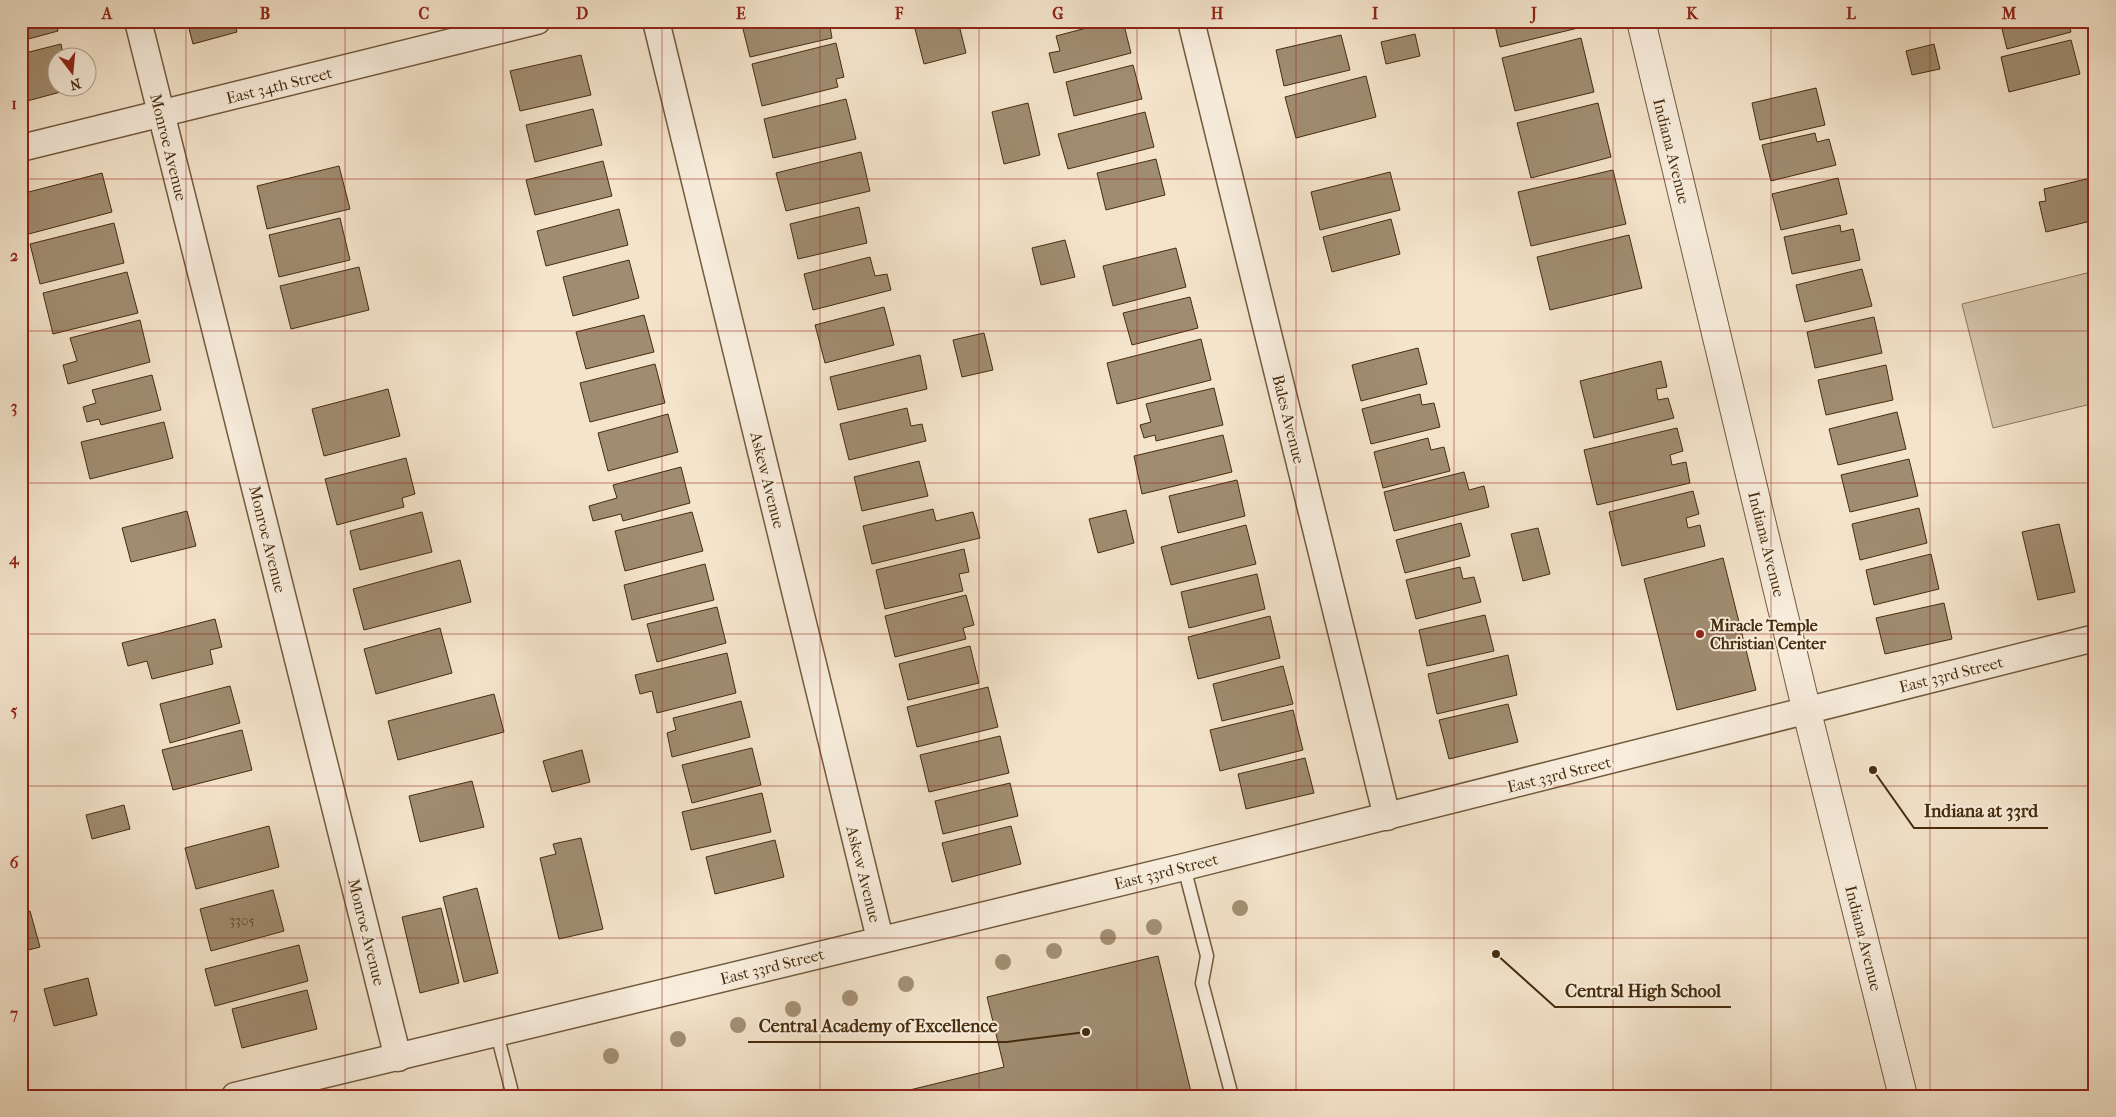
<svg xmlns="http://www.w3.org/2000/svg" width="2116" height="1117" font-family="'IM FELL French Canon',serif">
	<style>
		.green { fill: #d6c5ab; stroke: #8e785c }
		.building { fill: #a08c70; stroke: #462c0d }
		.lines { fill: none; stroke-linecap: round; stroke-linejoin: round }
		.service-casing { stroke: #725a3c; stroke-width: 15 }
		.minor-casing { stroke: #725a3c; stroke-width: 29 }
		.tertiary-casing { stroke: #725a3c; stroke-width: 30 }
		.service { stroke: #f8eddd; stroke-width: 12 }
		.minor { stroke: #f8eddd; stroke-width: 26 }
		.tertiary { stroke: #f8eddd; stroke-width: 28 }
		.tree { fill: #a49074 }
		.grid { fill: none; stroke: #8f2418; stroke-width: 1; stroke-opacity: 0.55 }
		.poi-dot { fill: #8f2418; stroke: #f8eddd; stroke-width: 2 }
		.labels { text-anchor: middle; stroke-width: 4; stroke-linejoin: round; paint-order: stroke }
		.number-label { font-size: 14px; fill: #5c4426 }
		.street-label { font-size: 16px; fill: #462c0d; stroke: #f8eddd }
		.poi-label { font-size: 16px; font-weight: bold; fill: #462c0d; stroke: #f8eddd; text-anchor: start }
		.leader { fill: none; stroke: #462c0d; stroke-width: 2 }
		.callout-dot { fill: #462c0d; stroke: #f8eddd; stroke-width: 2 }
		.callout-label { font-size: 18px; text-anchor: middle; font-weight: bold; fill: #462c0d; stroke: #f8eddd; stroke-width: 4; stroke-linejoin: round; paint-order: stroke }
		.neatline { fill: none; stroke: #8f2418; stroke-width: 2 }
		.grid-label { font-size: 16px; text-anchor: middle; font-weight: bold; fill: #8f2418 }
	</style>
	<rect width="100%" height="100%" fill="#f4e4cb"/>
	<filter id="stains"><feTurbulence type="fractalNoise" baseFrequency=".004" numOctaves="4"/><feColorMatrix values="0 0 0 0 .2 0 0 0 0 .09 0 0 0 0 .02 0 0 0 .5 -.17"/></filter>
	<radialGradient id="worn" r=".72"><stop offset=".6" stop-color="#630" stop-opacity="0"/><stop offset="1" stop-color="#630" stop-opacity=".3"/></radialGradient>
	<polygon class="green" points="2095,271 2095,403 1993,428 1962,304"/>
	<g class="building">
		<polygon points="21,21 55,21 58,31 21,41"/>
		<polygon points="187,21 234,21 237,32 193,44"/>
		<polygon points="741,21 829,21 832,38 750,57"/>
		<polygon points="913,21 958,21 966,53 924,64"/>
		<polygon points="1049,21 1070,21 1050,26"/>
		<polygon points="1113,21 1123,21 1131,53 1054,73 1049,53 1060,51 1056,36"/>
		<polygon points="1494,21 1576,21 1578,28 1500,47"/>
		<polygon points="2000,21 2068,21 2071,32 2007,49"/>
		<polygon points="1415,34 1420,56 1386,64 1381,42"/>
		<polygon points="1341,35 1350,70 1284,86 1276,50"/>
		<polygon points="1581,38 1594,92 1515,111 1502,58"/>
		<polygon points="2071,40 2080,74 2009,92 2001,57"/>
		<polygon points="836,43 844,77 836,79 838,87 762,106 752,64"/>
		<polygon points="61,44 64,58 58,58 58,88 71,88 72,89 27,101 21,77 21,54"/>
		<polygon points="1934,44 1940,69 1912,75 1906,51"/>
		<polygon points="581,55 591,95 520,111 510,71"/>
		<polygon points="1133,65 1142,99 1074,116 1066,82"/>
		<polygon points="1366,76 1376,117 1296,138 1285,97"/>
		<polygon points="1816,88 1825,125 1760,140 1752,103"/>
		<polygon points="846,99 856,139 773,158 764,119"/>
		<polygon points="1028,103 1040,155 1004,164 992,112"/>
		<polygon points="1598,103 1611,157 1531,178 1517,123"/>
		<polygon points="593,109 602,145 535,162 526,125"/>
		<polygon points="1145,112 1154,147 1068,169 1058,134"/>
		<polygon points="1815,133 1817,142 1829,139 1836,165 1771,181 1762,145"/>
		<polygon points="861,152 870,191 786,211 776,173"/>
		<polygon points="1156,159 1165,195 1106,210 1097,173"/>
		<polygon points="603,161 612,196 535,215 526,180"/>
		<polygon points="339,166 350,209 267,229 257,186"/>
		<polygon points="1613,170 1626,224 1531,246 1518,192"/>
		<polygon points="1390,172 1400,210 1320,230 1311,192"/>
		<polygon points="102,173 112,212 21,236 21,209 23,209 21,194"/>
		<polygon points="2095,177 2095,220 2046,232 2039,202 2046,201 2044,189"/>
		<polygon points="1838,178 1847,214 1781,230 1772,194"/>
		<polygon points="859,207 867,243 798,259 790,224"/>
		<polygon points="619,209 628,245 546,266 537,231"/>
		<polygon points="340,218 350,260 279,277 269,235"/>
		<polygon points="1391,219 1400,254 1332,272 1323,237"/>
		<polygon points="114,223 124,263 40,284 30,244"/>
		<polygon points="1840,225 1841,232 1853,229 1860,260 1792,274 1784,237"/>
		<polygon points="1629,235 1642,288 1550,310 1537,257"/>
		<polygon points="1065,240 1075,277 1041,285 1032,248"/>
		<polygon points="1176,248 1186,287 1113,306 1103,266"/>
		<polygon points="870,257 875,276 887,274 891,290 813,310 804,274"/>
		<polygon points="629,260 639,298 573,316 563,277"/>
		<polygon points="359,267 369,310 291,329 280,286"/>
		<polygon points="1862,269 1872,306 1805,322 1796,285"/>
		<polygon points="127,272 138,313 53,334 43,293"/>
		<polygon points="1190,297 1198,328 1132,345 1123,313"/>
		<polygon points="884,307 894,345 825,363 815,325"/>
		<polygon points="644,315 654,352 586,369 576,332"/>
		<polygon points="1874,317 1882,353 1815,368 1807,332"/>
		<polygon points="140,320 150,362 68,384 63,365 77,361 70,338"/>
		<polygon points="984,333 993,370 962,377 953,340"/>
		<polygon points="1201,339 1211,380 1117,404 1107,363"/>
		<polygon points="1418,348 1427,384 1361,401 1352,365"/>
		<polygon points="920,355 927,389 838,410 830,377"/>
		<polygon points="1661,361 1667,387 1656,389 1658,400 1668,398 1674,418 1594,438 1580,381"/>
		<polygon points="655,364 665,403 590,422 580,383"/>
		<polygon points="1886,365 1893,400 1826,415 1818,380"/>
		<polygon points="152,375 161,410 101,425 99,419 87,422 83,407 96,403 92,390"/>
		<polygon points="1214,388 1223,425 1156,441 1155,435 1144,438 1140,425 1151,422 1146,404"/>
		<polygon points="388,389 400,436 324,456 312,409"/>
		<polygon points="1420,394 1422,405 1434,403 1440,427 1371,444 1362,409"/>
		<polygon points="907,408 911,426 922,424 926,441 849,460 840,424"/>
		<polygon points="1897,412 1906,449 1838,465 1829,429"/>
		<polygon points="668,414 678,452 608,471 598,433"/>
		<polygon points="2095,416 2095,435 2091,417"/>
		<polygon points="164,422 173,458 90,479 81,442"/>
		<polygon points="1677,428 1683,451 1670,455 1672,465 1686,462 1690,483 1597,505 1584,450"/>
		<polygon points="1223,435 1232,472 1142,494 1134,456"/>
		<polygon points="1428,438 1431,450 1444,447 1450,471 1383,488 1374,452"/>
		<polygon points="406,458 415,494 402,498 404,507 337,525 325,479"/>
		<polygon points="1909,459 1918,496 1850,512 1841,475"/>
		<polygon points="919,461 928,496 862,511 854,477"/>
		<polygon points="681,467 690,503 623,521 621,514 593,521 589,506 617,498 613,485"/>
		<polygon points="1464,472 1469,490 1484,486 1489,507 1394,531 1384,492"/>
		<polygon points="1237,480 1245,516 1178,533 1169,496"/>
		<polygon points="1693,491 1699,514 1686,518 1688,528 1700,525 1705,546 1622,566 1609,512"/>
		<polygon points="1919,508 1927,543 1860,560 1852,524"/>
		<polygon points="933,509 936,521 973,512 980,538 872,564 863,526"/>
		<polygon points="1126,510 1134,543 1098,553 1089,519"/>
		<polygon points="187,511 196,546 131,562 122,528"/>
		<polygon points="422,512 432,552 360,570 350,531"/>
		<polygon points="692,512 703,551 625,571 615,531"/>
		<polygon points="1461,523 1470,556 1405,573 1396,540"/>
		<polygon points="2059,524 2075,592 2038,600 2022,532"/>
		<polygon points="1246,525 1256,564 1171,585 1161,547"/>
		<polygon points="1538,528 1550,574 1523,581 1511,534"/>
		<polygon points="964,549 969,572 959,574 963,591 885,609 876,570"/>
		<polygon points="1931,554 1939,589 1874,605 1866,570"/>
		<polygon points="1723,558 1756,690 1677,710 1644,579"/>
		<polygon points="460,560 471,602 364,630 353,589"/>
		<polygon points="705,564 714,600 632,620 624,585"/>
		<polygon points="1460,567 1463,579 1474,577 1481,602 1416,619 1406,580"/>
		<polygon points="1257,574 1265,609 1189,628 1181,592"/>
		<polygon points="966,595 974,625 963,628 966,639 895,657 885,616"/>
		<polygon points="1944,603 1952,639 1885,654 1876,618"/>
		<polygon points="717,607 726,643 657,662 647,624"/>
		<polygon points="1485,615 1494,651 1427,666 1419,630"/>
		<polygon points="1270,616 1280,658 1198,679 1188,637"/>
		<polygon points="215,619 222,647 210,650 213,664 152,679 147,661 128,666 122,643"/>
		<polygon points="440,628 452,673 376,694 364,649"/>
		<polygon points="970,646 979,683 908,700 899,664"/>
		<polygon points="727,653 736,693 657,713 652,691 640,694 635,675"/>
		<polygon points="1508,655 1517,695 1437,714 1428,674"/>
		<polygon points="1283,666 1293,704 1222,721 1213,684"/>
		<polygon points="230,686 240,723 170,743 160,704"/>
		<polygon points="988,687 998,727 917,747 907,707"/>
		<polygon points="494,694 504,732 398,760 388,721"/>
		<polygon points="741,701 750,737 672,757 667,733 676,730 673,718"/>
		<polygon points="1508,704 1518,742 1449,759 1439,720"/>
		<polygon points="1293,710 1303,750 1220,771 1210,730"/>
		<polygon points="242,730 252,770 173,790 162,750"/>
		<polygon points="1000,736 1009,773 929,792 920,755"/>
		<polygon points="752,748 761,785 692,803 682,765"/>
		<polygon points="582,750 590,782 552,792 543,761"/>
		<polygon points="1305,758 1314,793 1246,809 1238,774"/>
		<polygon points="472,781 484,827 420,842 409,796"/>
		<polygon points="1010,783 1018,816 943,834 935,801"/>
		<polygon points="762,793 771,832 691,850 682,812"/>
		<polygon points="124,805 130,829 92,839 86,815"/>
		<polygon points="269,826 279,867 196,889 185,848"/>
		<polygon points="1011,826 1021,864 952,882 942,843"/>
		<polygon points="581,838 603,929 559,939 540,858 556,854 553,844"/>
		<polygon points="775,840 784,877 715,894 706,857"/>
		<polygon points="477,888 498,973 464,982 443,897"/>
		<polygon points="273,890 284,931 211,951 200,909"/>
		<polygon points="441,908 459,983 420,993 402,917"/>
		<polygon points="30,911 40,947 21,952 21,914"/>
		<polygon points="299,945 308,981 215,1006 205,969"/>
		<polygon points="1158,956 1192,1096 885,1096 1004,1067 987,997"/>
		<polygon points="88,978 97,1015 54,1026 44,989"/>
		<polygon points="307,990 317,1029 242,1048 232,1009"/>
	</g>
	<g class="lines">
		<defs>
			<g id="service">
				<polyline points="1184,867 1207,956 1202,983 1232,1096"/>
				<polyline points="497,1034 513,1096"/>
			</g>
			<g id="minor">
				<polyline points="138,21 398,1058"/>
				<polyline points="656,21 880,939"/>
				<polyline points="1191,21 1387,817"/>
				<polyline points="21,148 537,21"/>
				<polyline points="235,1096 1184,867 2095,638"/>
			</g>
			<polyline id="tertiary" points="1641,21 1807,712 1903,1096"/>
		</defs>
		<use href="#service" class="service-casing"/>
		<use href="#minor" class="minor-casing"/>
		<use href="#tertiary" class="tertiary-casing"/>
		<use href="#service" class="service"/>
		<use href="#minor" class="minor"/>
		<use href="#tertiary" class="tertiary"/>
	</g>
	<g class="tree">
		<circle cx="1240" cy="908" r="8"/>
		<circle cx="1154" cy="927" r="8"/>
		<circle cx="1108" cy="937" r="8"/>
		<circle cx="1054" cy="951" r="8"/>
		<circle cx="1003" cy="962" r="8"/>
		<circle cx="906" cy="984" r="8"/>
		<circle cx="850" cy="998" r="8"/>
		<circle cx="793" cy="1009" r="8"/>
		<circle cx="738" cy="1025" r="8"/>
		<circle cx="678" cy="1039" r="8"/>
		<circle cx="611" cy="1056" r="8"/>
	</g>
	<path class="grid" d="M 186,21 L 186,1096M 345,21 L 345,1096M 503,21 L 503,1096M 662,21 L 662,1096M 820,21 L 820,1096M 979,21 L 979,1096M 1137,21 L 1137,1096M 1296,21 L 1296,1096M 1454,21 L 1454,1096M 1613,21 L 1613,1096M 1771,21 L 1771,1096M 1930,21 L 1930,1096M 21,179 L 2095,179M 21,331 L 2095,331M 21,483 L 2095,483M 21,634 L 2095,634M 21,786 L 2095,786M 21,938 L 2095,938"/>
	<circle class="poi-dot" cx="1700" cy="634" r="5"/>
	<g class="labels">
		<g class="number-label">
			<text x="242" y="925">3305</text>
		</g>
		<g class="street-label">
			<text transform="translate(279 85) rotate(-14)" y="6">East 34th Street</text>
			<text transform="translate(169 147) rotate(76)" y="6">Monroe Avenue</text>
			<text transform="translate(1672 151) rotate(76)" y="6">Indiana Avenue</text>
			<text transform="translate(1289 419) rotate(76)" y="6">Bales Avenue</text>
			<text transform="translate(768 480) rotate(76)" y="6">Askew Avenue</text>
			<text transform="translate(268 539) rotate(76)" y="6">Monroe Avenue</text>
			<text transform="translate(1767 544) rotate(76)" y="6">Indiana Avenue</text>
			<text transform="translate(1951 674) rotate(-14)" y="6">East 33rd Street</text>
			<text transform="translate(1559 774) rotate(-14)" y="6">East 33rd Street</text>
			<text transform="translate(1166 871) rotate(-14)" y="6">East 33rd Street</text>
			<text transform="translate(864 874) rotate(76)" y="6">Askew Avenue</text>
			<text transform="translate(367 932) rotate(76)" y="6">Monroe Avenue</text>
			<text transform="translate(1864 938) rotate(76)" y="6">Indiana Avenue</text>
			<text transform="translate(772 966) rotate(-14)" y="6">East 33rd Street</text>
		</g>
		<g class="poi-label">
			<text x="1710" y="631">Miracle Temple<tspan x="1710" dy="18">Christian Center</tspan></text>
		</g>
	</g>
	<path class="leader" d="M1873 770L1914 828H2048M1496 954L1555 1007H1731M1086 1032L1007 1042H748"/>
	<g class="callout-dot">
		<circle cx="1873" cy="770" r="5"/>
		<circle cx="1496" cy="954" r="5"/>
		<circle cx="1086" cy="1032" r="5"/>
	</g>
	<g class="callout-label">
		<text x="1981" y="817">Indiana at 33rd</text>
		<text x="1643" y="997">Central High School</text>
		<text x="878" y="1032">Central Academy of Excellence</text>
	</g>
	<rect width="2116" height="1117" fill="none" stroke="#f4e4cb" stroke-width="55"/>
	<g transform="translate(72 72) rotate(164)"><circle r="24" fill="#f8eddd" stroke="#b1a08a"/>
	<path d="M0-4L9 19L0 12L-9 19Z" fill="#8f2418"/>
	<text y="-8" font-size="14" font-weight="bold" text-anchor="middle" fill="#462c0d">N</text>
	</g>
	<rect x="28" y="28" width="2060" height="1062" class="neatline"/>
	<g class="grid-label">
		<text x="107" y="19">A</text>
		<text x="265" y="19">B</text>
		<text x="424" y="19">C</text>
		<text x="582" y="19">D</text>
		<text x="741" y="19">E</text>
		<text x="899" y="19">F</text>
		<text x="1058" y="19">G</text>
		<text x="1217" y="19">H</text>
		<text x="1375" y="19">I</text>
		<text x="1534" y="19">J</text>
		<text x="1692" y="19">K</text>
		<text x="1851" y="19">L</text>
		<text x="2009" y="19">M</text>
		<text x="14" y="109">1</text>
		<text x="14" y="261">2</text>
		<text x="14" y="412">3</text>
		<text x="14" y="564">4</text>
		<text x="14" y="716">5</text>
		<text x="14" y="868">6</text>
		<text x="14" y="1019">7</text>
	</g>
	<rect width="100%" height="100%" filter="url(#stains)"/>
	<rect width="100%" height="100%" fill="url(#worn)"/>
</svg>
